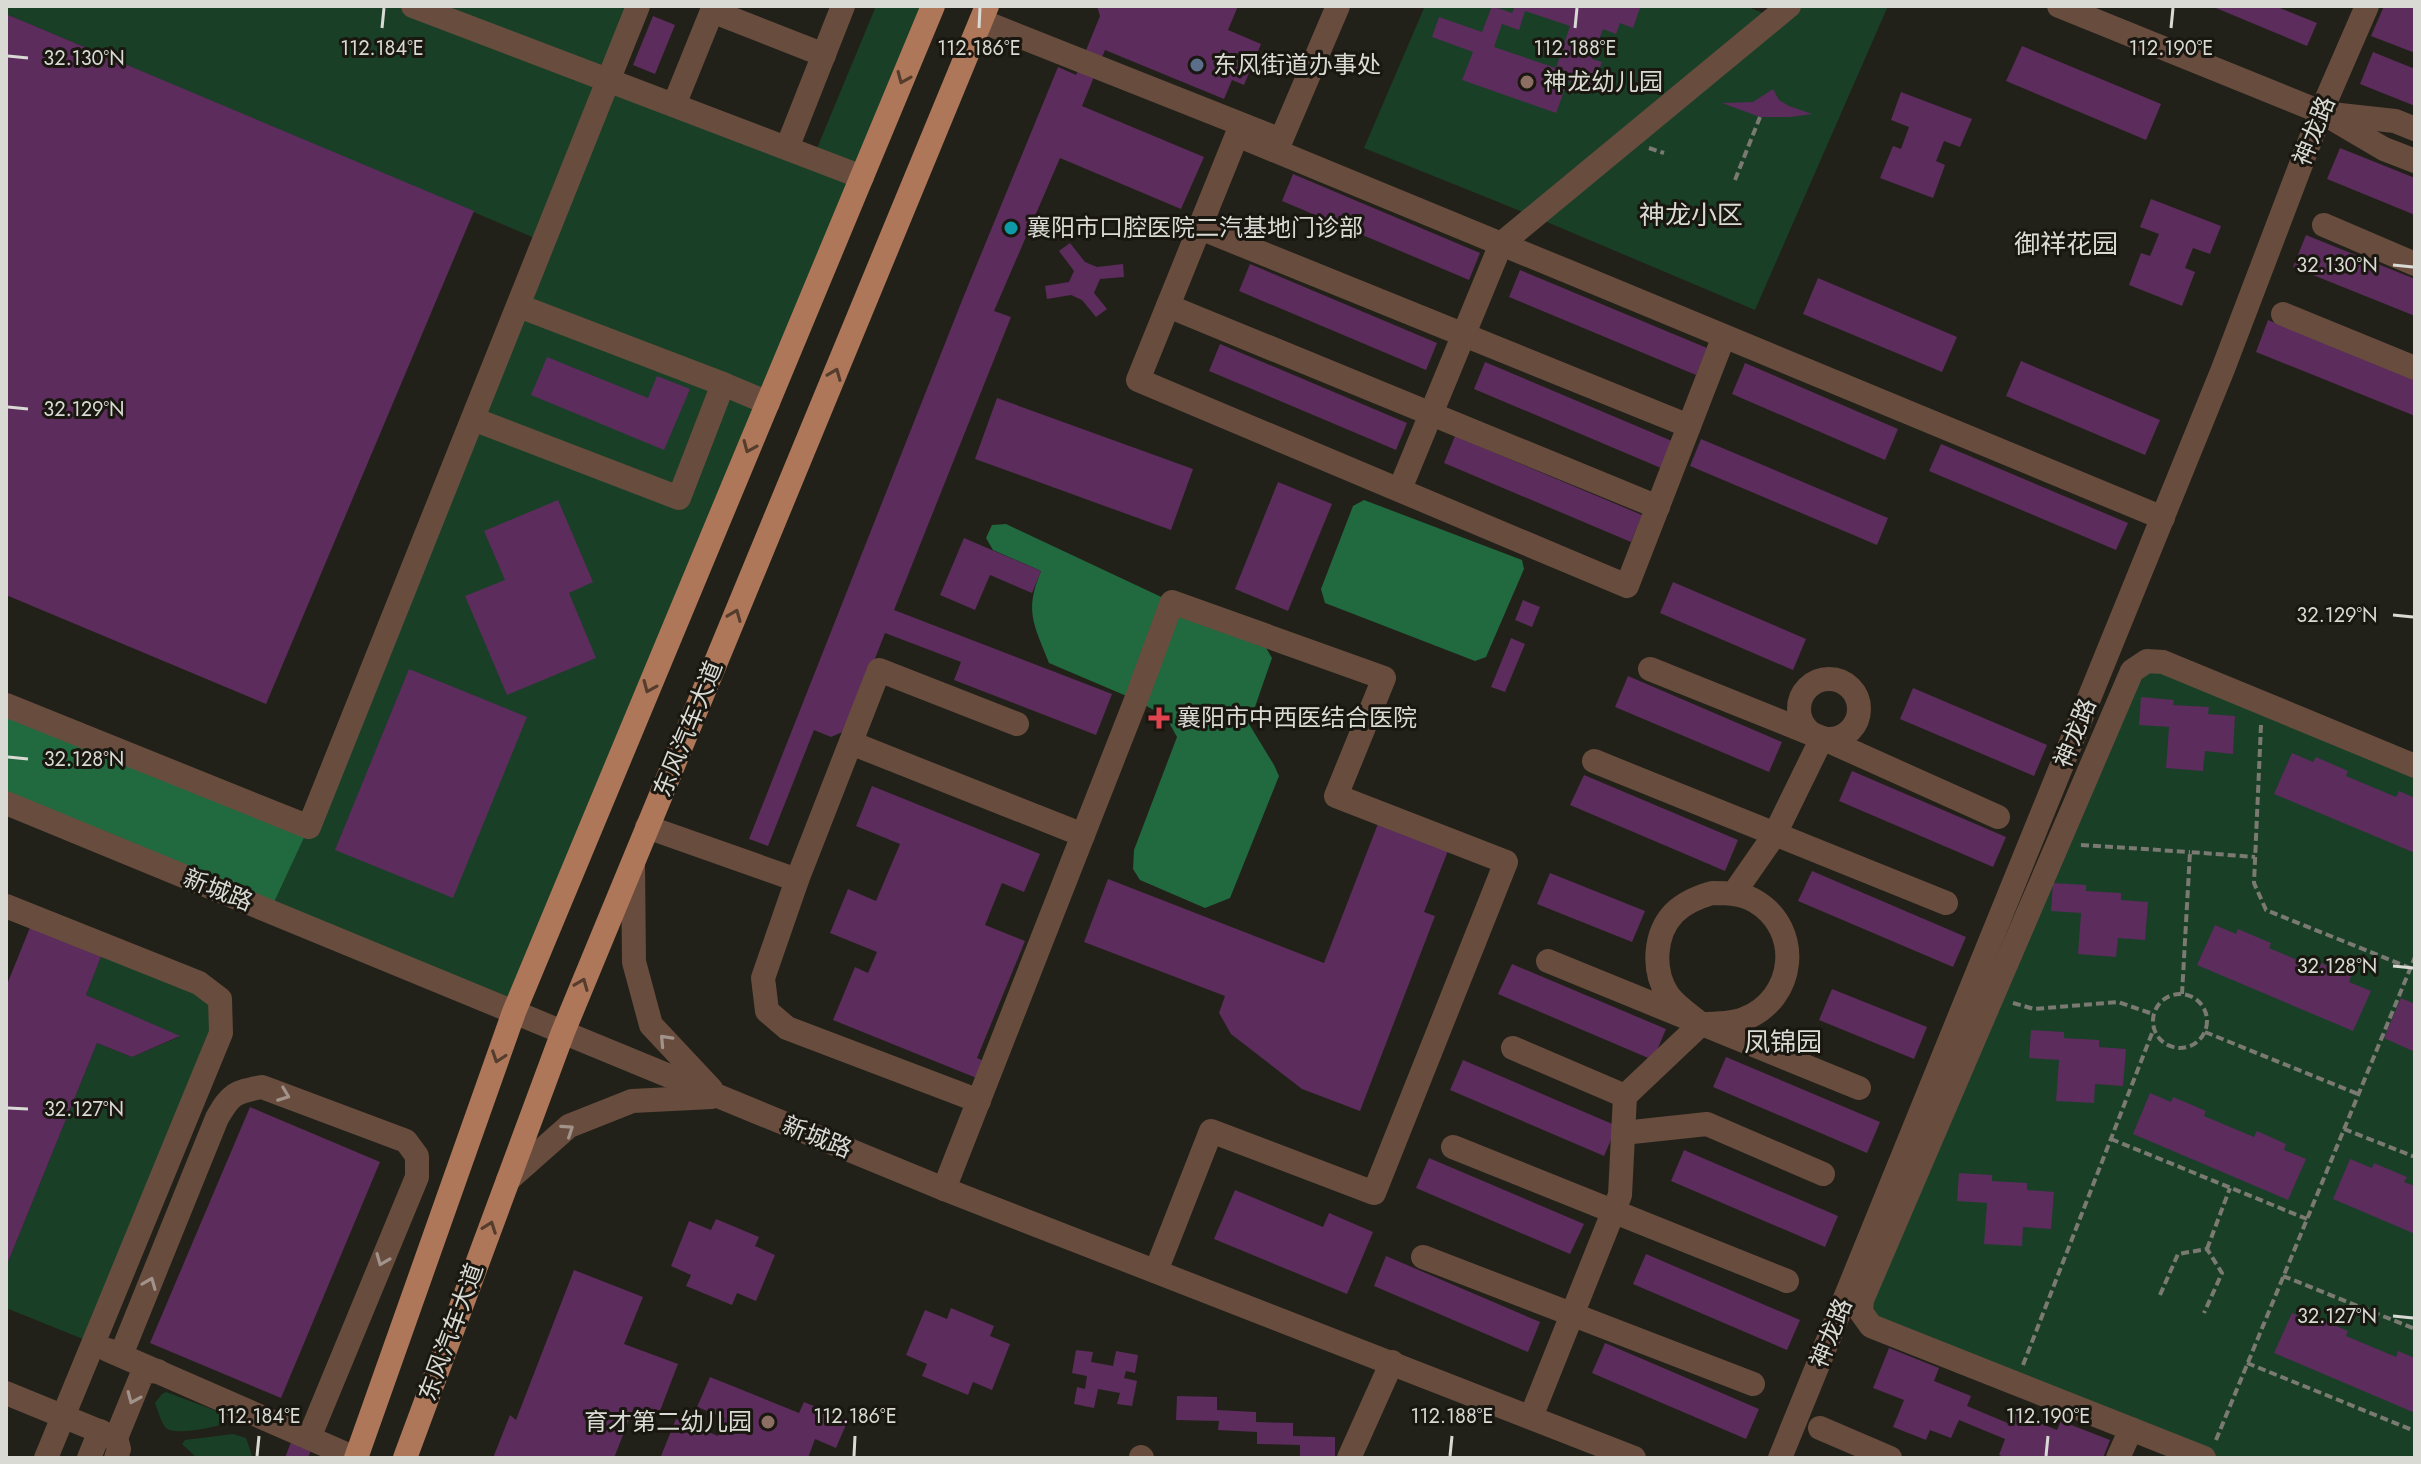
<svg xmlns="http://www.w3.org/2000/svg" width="2421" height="1464" font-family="Jost,'Noto Sans SC',sans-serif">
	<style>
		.green { fill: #193f27 }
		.forest { fill: #21693f }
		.building { fill: #5b2c5c; fill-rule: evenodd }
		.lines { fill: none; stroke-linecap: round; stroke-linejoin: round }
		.path { stroke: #7a7972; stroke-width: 4; stroke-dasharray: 8 4; stroke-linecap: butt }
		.minor { stroke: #684c3e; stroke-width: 24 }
		.major { stroke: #af7759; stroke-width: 24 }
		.oneway { stroke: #553d2d }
		.oneway2 { stroke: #a1938a }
		.ticks { fill: none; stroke: #dadad5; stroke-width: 3 }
		.service-dot { fill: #5c6f8a; stroke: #191710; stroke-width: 3 }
		.education-dot { fill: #8d6e63; stroke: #191710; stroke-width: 3 }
		.culture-dot { fill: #0f9aa8; stroke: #191710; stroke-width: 3 }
		.health-dot { fill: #e0444e; stroke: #191710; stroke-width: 3 }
		.labels { text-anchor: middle; stroke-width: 6; stroke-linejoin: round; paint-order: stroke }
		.poi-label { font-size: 24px; fill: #dadad5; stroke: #191710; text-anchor: start }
		.street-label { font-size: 24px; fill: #dadad5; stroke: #191710 }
		.neighbourhood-label { font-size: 26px; fill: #dadad5; stroke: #191710 }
		.ticks-label { font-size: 20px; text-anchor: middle; fill: #dadad5; stroke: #191710; stroke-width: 6; stroke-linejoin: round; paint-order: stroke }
	</style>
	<rect width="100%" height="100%" fill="#222119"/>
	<g class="green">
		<polygon points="6,6 638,6 610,81 813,158 876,6 933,6 514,1012 270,911 309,827 544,242 6,14"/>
		<polygon points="1425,6 1746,6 1775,18 1789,6 1888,6 1755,310 1535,217 1364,148"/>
		<polygon points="2147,661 2415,766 2415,1458 2204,1458 1871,1326 1862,1300"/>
		<polygon points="105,946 199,983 221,1033 93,1343 6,1308 6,1267 97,1043 132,1057 179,1037 86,995"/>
		<path d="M 166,1392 L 222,1413 L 226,1415 L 226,1423 C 216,1427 175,1436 166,1428 C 161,1423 158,1410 155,1403 L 162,1394 Z"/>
		<polygon points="233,1434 246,1438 253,1458 197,1458 182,1444 185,1440"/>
	</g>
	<g class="forest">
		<polygon points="1364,500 1522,560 1524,569 1486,657 1475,661 1325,603 1321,589 1353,506"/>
		<path d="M 1006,524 L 1172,602 L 1261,639 L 1272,658 L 1249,724 L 1274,765 L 1279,776 L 1230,898 L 1205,908 L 1140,880 L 1133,869 L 1134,850 L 1177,737 L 1166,717 L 1136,700 L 1049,663 C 1034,624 1024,612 1041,571 L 993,550 L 986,538 L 992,525 Z"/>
		<polygon points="6,705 309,827 270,911 6,803"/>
	</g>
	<g class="building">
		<polygon points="1097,6 1238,6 1228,30 1261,44 1244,85 1232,80 1224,99 1105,50 1082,106 1204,157 1181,209 1060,158 994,311 1011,317 894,610 1112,694 1096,735 954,680 961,662 885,633 847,730 831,737 814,730 768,846 749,839 963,298 1058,67 1076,75 1100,16"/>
		<path d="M 1492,6 L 1512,13 L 1515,6 L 1634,6 L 1640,8 L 1633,28 L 1620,23 L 1616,34 L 1603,29 L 1592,59 L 1602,62 L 1592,90 L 1568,81 L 1556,113 L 1462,80 L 1473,52 L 1432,37 L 1439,17 L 1482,32 ZM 1525,11 L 1570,26 L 1556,68 L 1494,47 L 1502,24 L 1519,30 Z"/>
		<polygon points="2211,6 2275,6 2317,23 2307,46"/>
		<polygon points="2384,6 2415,6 2415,53 2371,36"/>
		<polygon points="6,14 474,211 266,704 6,595"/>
		<polygon points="653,16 675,25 655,74 633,65"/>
		<polygon points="2022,46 2161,104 2146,140 2006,81"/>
		<polygon points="2373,52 2415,69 2415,106 2360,84"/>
		<polygon points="1773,89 1779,100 1789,106 1812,114 1791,117 1760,117 1722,103 1753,102"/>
		<polygon points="1901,92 1972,119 1960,147 1944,141 1936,161 1945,165 1933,198 1880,178 1893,146 1901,149 1909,127 1891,120"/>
		<polygon points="2340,148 2415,178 2415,215 2327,179"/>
		<polygon points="1293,174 1480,253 1469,280 1282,201"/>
		<polygon points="2151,199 2221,226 2210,254 2193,248 2185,268 2195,272 2182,306 2129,285 2141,253 2150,256 2159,234 2140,227"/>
		<polygon points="2306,235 2415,279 2415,316 2293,267"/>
		<polygon points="1070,243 1085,262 1097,267 1123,264 1124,277 1100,279 1094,293 1107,309 1096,317 1082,300 1071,295 1047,299 1045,286 1069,282 1074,271 1059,251"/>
		<polygon points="1250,264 1437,343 1426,370 1239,291"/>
		<polygon points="1520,270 1707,348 1696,375 1509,297"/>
		<polygon points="1818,278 1957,337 1942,372 1803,314"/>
		<polygon points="2268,320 2415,380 2415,416 2256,352"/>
		<polygon points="1220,344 1407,423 1396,450 1209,371"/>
		<polygon points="547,357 648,398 657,376 690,389 664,450 531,395"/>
		<polygon points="2021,361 2160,420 2145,455 2006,396"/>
		<polygon points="1485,362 1672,441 1661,468 1474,389"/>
		<polygon points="1745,363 1898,429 1885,460 1732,394"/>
		<polygon points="997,398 1193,469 1171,530 975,459"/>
		<polygon points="1455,436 1642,515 1631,542 1444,463"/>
		<polygon points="1701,439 1888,518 1877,545 1690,466"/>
		<polygon points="1941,444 2128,523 2116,550 1929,471"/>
		<polygon points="1278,482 1332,504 1288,611 1235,589"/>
		<polygon points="558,500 593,582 569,593 596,658 507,695 465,596 505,580 484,531"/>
		<polygon points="964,538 1041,571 1032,593 990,575 975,610 940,595"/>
		<polygon points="1673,582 1806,639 1793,670 1660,613"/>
		<polygon points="1523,600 1540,607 1532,627 1515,620"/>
		<polygon points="1511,638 1525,644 1505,692 1491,687"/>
		<polygon points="409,669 527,717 453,898 335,850"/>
		<polygon points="1628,676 1782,742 1769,772 1615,707"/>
		<polygon points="1913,688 2047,745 2034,776 1900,719"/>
		<polygon points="2141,697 2174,700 2173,705 2209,707 2208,714 2235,716 2233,754 2205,751 2203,771 2166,768 2169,727 2139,725"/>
		<polygon points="2292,753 2313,762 2316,757 2348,771 2346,776 2396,797 2399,791 2415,798 2415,853 2274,794"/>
		<polygon points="1852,771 2006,837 1993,867 1839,801"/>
		<polygon points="1584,775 1738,840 1725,871 1570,805"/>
		<polygon points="872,786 1040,854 1024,892 1002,883 985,925 1025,941 977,1058 986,1062 979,1079 833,1020 855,967 868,973 877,952 830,933 848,889 876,901 900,844 856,826"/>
		<polygon points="1381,816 1451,843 1424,912 1435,916 1360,1111 1302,1089 1231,1034 1219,1013 1225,996 1084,942 1108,879 1324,963"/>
		<polygon points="1812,871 1966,937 1953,967 1798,901"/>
		<polygon points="1550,873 1645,911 1632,942 1537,904"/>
		<polygon points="2053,883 2086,885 2086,891 2121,893 2121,900 2148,902 2145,940 2118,938 2116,957 2078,954 2081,913 2051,911"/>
		<polygon points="31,925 102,954 86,995 180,1036 132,1057 97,1043 6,1267 6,987"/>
		<polygon points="2215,925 2236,934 2238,929 2271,943 2269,948 2319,969 2321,963 2351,976 2349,982 2371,991 2353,1031 2197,965"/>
		<polygon points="1512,964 1666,1029 1653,1060 1498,994"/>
		<polygon points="1832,989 1927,1027 1914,1059 1819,1020"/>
		<polygon points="2401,998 2415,1004 2415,1052 2384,1038"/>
		<polygon points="2031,1030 2064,1032 2064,1038 2099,1040 2099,1047 2126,1049 2123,1086 2095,1084 2094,1103 2056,1101 2059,1060 2029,1058"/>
		<polygon points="1726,1057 1880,1122 1867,1153 1713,1087"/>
		<polygon points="1463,1060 1617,1126 1604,1156 1450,1090"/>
		<polygon points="2150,1093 2171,1102 2173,1097 2206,1111 2204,1116 2254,1137 2257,1131 2286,1144 2284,1150 2306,1159 2288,1200 2133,1134"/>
		<polygon points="250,1107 380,1162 281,1398 150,1343"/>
		<polygon points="1684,1150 1838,1216 1825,1247 1671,1181"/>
		<polygon points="1429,1158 1584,1224 1570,1254 1416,1188"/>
		<polygon points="2350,1159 2372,1168 2374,1163 2407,1177 2404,1182 2415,1186 2415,1234 2333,1199"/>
		<polygon points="1959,1173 1992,1175 1992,1181 2027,1183 2027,1190 2054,1192 2051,1229 2023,1227 2022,1246 1984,1244 1987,1203 1957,1201"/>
		<polygon points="1235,1190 1323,1227 1329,1213 1373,1232 1347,1294 1214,1239"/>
		<polygon points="716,1219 759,1237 755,1246 775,1255 756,1301 737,1293 732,1305 686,1286 691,1275 671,1266 689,1221 711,1230"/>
		<polygon points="1646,1254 1800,1320 1787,1350 1633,1284"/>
		<polygon points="1386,1256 1540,1322 1528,1352 1374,1286"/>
		<polygon points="574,1270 643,1297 624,1344 678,1364 658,1416 634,1407 614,1458 493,1458 510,1415 516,1420"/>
		<polygon points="951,1308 994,1326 990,1336 1010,1344 992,1390 973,1382 968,1395 922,1376 927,1364 906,1355 925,1310 947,1319"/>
		<polygon points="2292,1313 2313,1322 2315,1317 2348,1331 2346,1336 2396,1357 2398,1351 2415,1358 2415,1413 2274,1353"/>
		<polygon points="1605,1343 1759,1409 1746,1439 1592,1373"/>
		<polygon points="1889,1348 1939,1368 1934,1381 1971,1396 1967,1406 2010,1424 2014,1413 2057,1430 2061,1421 2110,1440 2103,1458 2007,1458 1999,1455 2005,1439 1959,1420 1951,1438 1930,1430 1926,1440 1893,1427 1904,1400 1873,1388"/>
		<polygon points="1076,1350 1093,1352 1091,1362 1113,1366 1116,1351 1138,1355 1135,1373 1126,1371 1124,1378 1137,1381 1132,1406 1117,1404 1120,1393 1098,1389 1094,1408 1074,1404 1077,1387 1085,1389 1087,1376 1072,1373"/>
		<polygon points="710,1377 799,1413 804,1402 848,1420 836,1448 815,1439 808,1458 665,1458 661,1456 676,1419 718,1436 725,1418 697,1407"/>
		<polygon points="1177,1396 1217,1397 1217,1410 1256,1412 1256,1422 1293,1423 1293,1436 1335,1437 1335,1458 1300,1457 1300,1445 1257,1444 1257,1432 1218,1430 1219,1421 1176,1420"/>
		<polygon points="291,1442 311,1450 308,1458 285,1458"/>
	</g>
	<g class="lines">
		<g class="path">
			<polyline points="1649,148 1664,153"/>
			<polyline points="1735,180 1760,117"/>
			<polyline points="2261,725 2254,883 2266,910 2415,970"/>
			<polyline points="2081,845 2190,852"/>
			<polyline points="2182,994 2190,852 2255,857"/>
			<circle cx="2180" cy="1021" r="27"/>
			<polyline points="2013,1003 2034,1009 2118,1002 2153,1014"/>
			<polyline points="2205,1032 2358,1094"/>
			<polyline points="2344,1129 2415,1157"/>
			<polyline points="2111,1139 2307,1219"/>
			<polyline points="2207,1249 2230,1188"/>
			<polyline points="2283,1276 2415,1329"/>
			<polyline points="2160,1295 2178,1254 2207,1249 2222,1273 2204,1313"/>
			<polyline points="2247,1363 2415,1431"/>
			<polyline points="2023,1365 2154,1028"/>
			<polyline points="2216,1440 2415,957"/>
		</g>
		<g class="minor">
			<polyline points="413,6 862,177"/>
			<polyline points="2059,6 2321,112 2384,149 2415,161"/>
			<polyline points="712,11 824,55"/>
			<polyline points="981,21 1281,140 1338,6"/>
			<polyline points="674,105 714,6"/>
			<polyline points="2331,114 2395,121 2415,129"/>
			<polyline points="787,148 843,6"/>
			<polyline points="2324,225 2415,264"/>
			<polyline points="1200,228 1689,426"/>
			<polyline points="1168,306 1658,507"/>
			<polyline points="2283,314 2415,368"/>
			<path d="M 1724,336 L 1627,586 L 1138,380 L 1237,135 C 1546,262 1854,390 2163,518"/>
			<polyline points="723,384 768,403"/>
			<polyline points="473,419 679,498 723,384 519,306"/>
			<polyline points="1400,489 1501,244 1789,6"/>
			<polyline points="1650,669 1822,738 1998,817"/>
			<circle cx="1829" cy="709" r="30"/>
			<polyline points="6,705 309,827 638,6"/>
			<polyline points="851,743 1083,835"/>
			<polyline points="1594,761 1946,903"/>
			<polyline points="6,803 944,1189 1634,1458"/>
			<polyline points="647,827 797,880 763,978 767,1011 787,1028 979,1101"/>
			<polyline points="633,864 634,962 651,1025 711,1089"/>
			<polyline points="797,880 879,670 1017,724"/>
			<path d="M 1712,893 C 1727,893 1741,893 1755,901 C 1803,929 1796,999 1744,1019 C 1731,1024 1715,1024 1701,1024 C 1690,1015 1677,1007 1668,995 C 1652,971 1654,934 1674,913 C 1685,902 1698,897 1712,893 Z"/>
			<polyline points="1734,893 1775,834 1822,738"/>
			<polyline points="6,906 199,983 220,999 221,1033 46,1458"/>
			<polyline points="1548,961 1859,1088"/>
			<polyline points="1513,1048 1625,1096"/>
			<polyline points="1623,1133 1707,1124 1823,1174"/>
			<polyline points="1453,1147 1787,1281"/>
			<polyline points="508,1180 569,1126 632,1101 712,1097"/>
			<polyline points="944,1189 1136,700 1172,602 1384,678 1336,796 1506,862 1374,1193 1211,1131 1156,1271"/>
			<polyline points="1423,1257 1753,1384"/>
			<polyline points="108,1350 355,1458"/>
			<path d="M 121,1355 L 217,1118 C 231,1094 234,1092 262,1087 L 406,1141 L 417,1156 L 417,1177 L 309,1438"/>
			<polyline points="6,1393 116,1438 119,1449 116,1458"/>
			<polyline points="1531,1417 1620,1195 1625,1096 1701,1024"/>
			<polyline points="1820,1428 1890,1458"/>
			<polyline points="116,1438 143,1372 158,1371"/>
			<polyline points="1141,1457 1142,1458"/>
			<polyline points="89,1458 100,1431"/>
			<polyline points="1349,1458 1392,1362"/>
			<polyline points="1780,1458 2223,369 2321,112 2367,6"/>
			<polyline points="2118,1458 2131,1429"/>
			<polyline points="2204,1458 1871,1326 1861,1312 1862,1300 2132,671 2147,661 2163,662 2415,766"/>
		</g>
		<g class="major">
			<polyline points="356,1458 514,1012 933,6"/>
			<polyline points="405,1458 563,1032 987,6"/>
		</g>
	</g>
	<defs><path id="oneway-chevron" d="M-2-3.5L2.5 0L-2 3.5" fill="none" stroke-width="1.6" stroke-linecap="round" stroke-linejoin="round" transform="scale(2)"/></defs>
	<g class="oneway">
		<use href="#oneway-chevron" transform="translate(903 78) rotate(113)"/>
		<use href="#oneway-chevron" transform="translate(835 374) rotate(-68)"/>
		<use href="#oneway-chevron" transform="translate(749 447) rotate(113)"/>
		<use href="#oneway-chevron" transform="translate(735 615) rotate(-68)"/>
		<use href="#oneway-chevron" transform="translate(649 687) rotate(113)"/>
		<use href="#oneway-chevron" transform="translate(582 984) rotate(-68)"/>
		<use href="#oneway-chevron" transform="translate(498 1057) rotate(109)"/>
		<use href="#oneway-chevron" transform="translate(490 1227) rotate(-70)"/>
	</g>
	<g class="oneway2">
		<use href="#oneway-chevron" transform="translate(665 1040) rotate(-133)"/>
		<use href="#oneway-chevron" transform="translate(284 1095) rotate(21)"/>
		<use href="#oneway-chevron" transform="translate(568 1130) rotate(-34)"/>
		<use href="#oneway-chevron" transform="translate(382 1260) rotate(112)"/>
		<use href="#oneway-chevron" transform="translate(150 1283) rotate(-68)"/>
		<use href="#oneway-chevron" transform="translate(133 1398) rotate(113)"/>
	</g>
	<path class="ticks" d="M 382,28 L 384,8M 979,28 L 980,8M 1575,28 L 1577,8M 2171,28 L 2173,8M 8,56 L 28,58M 2393,265 L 2413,267M 8,407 L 28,409M 2393,615 L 2413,617M 8,757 L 28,759M 2393,966 L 2413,968M 8,1108 L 28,1109M 2393,1316 L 2413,1318M 257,1456 L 259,1436M 854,1456 L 855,1436M 1450,1456 L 1452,1436M 2046,1456 L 2048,1436"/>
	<circle class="service-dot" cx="1197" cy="65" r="8"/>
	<g class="education-dot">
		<circle cx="1527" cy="82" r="8"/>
		<circle cx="768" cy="1422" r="8"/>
	</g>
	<circle class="culture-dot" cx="1011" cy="228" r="8"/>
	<path class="health-dot" d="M1155 706h8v8h8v8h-8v8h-8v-8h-8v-8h8z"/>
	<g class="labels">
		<g class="poi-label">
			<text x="1213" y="73">东风街道办事处</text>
			<text x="1543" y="90">神龙幼儿园</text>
			<text x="1027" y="236">襄阳市口腔医院二汽基地门诊部</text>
			<text x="1177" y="726">襄阳市中西医结合医院</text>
			<text x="752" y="1430" text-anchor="end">育才第二幼儿园</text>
		</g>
		<g class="street-label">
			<text transform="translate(2314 131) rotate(-68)" y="8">神龙路</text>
			<text transform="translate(688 729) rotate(-68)" y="8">东风汽车大道</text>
			<text transform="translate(2075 733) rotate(-68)" y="8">神龙路</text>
			<text transform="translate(218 890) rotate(22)" y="8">新城路</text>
			<text transform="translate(817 1137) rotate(22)" y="8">新城路</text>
			<text transform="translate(451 1332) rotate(-70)" y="8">东风汽车大道</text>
			<text transform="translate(1831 1333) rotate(-68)" y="8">神龙路</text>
		</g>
		<g class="neighbourhood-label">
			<text x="1691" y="224">神龙小区</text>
			<text x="2066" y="253">御祥花园</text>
			<text x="1783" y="1051">凤锦园</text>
		</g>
	</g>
	<g class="ticks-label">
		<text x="382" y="55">112.184°E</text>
		<text x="979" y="55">112.186°E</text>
		<text x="1575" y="55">112.188°E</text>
		<text x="2171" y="55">112.190°E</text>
		<text x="84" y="65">32.130°N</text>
		<text x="2337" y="272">32.130°N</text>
		<text x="84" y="416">32.129°N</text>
		<text x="2337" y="622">32.129°N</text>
		<text x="84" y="766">32.128°N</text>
		<text x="2337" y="973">32.128°N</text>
		<text x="84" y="1116">32.127°N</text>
		<text x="2337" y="1323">32.127°N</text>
		<text x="259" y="1423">112.184°E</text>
		<text x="855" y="1423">112.186°E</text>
		<text x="1452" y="1423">112.188°E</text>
		<text x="2048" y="1423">112.190°E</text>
	</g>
	<rect width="2421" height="1464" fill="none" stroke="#dadad5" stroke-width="16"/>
</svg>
